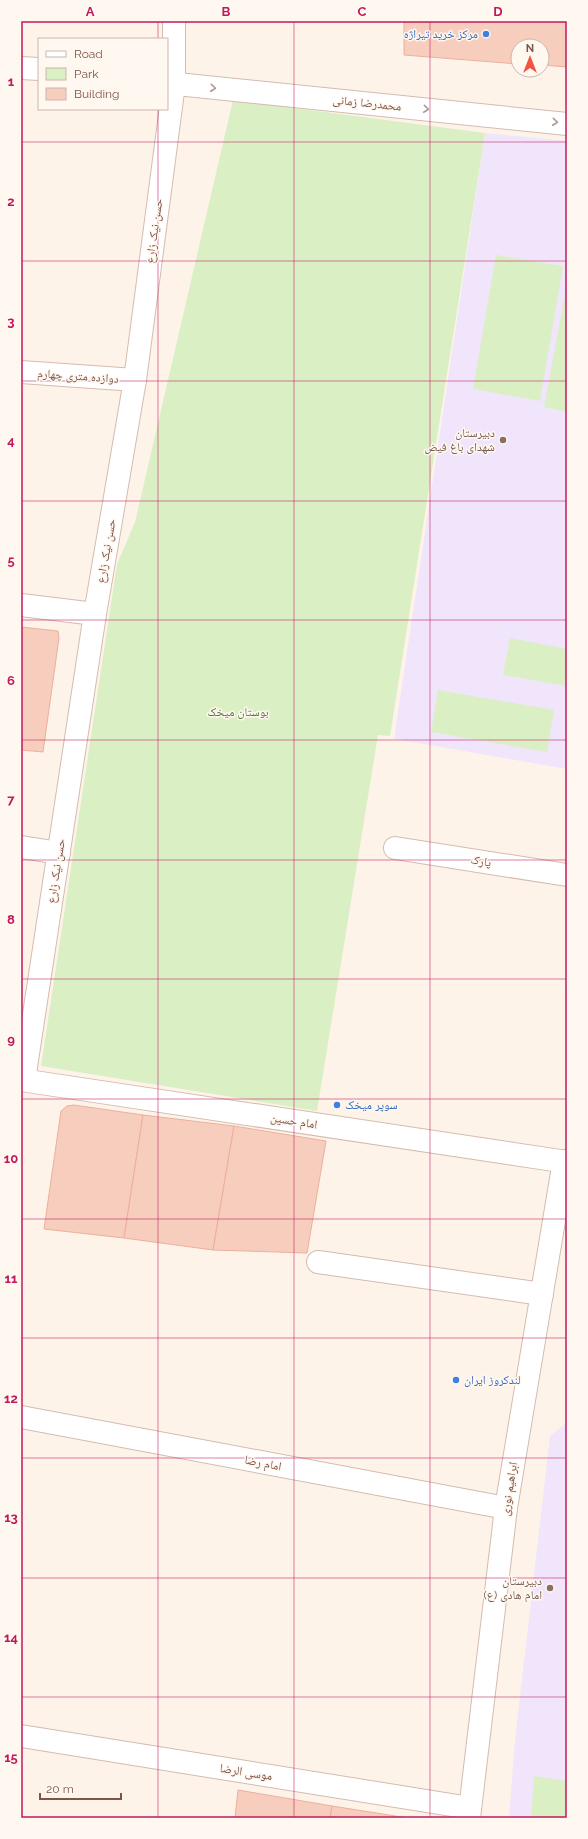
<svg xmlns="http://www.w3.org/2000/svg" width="588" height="1839" font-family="Raleway,'Noto Naskh Arabic',sans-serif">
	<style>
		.education { fill: #f0e5fb }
		.green { fill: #dbefc5 }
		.building { fill: #f7cdbd; stroke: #ecb09c }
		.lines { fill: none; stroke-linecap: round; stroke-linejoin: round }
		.minor-casing { stroke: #d5bbaf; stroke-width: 24 }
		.minor { stroke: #fff; stroke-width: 22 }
		.oneway { stroke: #b19891 }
		.grid { fill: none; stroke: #c2185b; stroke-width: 1; stroke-opacity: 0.55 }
		.shop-dot { fill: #3f7fe0; stroke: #fff8f1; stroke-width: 1.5 }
		.education-dot { fill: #8d6e63; stroke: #fff8f1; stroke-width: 1.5 }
		.labels { text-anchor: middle; stroke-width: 3; stroke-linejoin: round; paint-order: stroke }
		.shop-label { font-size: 12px; fill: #366cbe; stroke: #fff8f1; text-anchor: start }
		.street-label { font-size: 12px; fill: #7d5448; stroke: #fff8f1 }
		.education-label { font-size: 12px; fill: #785e54; stroke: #fff8f1; text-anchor: end }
		.park-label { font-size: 12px; fill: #53773a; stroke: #fff8f1 }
		.neatline { fill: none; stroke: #c2185b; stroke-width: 1.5 }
		.grid-label { font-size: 13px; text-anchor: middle; font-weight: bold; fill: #c2185b }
	</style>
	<rect width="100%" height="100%" fill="#fef3e9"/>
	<g class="education">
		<polygon points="485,133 567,141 567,769 394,739"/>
		<polygon points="565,1424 567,1424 567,1818 509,1818 515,1740 550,1436"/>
	</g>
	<g class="green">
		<polygon points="233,100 485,133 390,736 378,735 317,1111 41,1066 117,564 135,522"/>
		<polygon points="496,255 563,266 540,401 473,389"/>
		<polygon points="567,284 567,412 544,407"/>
		<polygon points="510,638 567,649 567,686 503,675"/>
		<polygon points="438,690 554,710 547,752 431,732"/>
		<polygon points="534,1776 567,1781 567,1818 531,1818"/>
	</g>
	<g class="building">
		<polygon points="404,21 567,21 567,67 542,65 542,46 518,46 518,64 404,55"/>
		<polygon points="21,627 58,631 59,638 43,752 21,750"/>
		<polygon points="74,1105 143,1115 124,1238 44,1229 61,1111 67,1106"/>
		<polygon points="143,1115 234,1126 213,1250 124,1238"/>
		<polygon points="234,1126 326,1141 307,1253 213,1250"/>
		<polygon points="238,1790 332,1806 330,1818 235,1818"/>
		<polygon points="332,1806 408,1818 330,1818"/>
	</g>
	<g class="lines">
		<defs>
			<g id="minor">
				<polyline points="21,68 39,69"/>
				<polyline points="167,83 567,124"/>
				<polyline points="21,372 135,380"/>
				<polyline points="21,605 95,614"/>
				<polyline points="21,847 59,853"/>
				<polyline points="395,848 567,875"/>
				<polyline points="21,1080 567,1162"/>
				<polyline points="24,1080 95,614 135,380 174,84 174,21"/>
				<polyline points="318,1262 542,1294"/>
				<polyline points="21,1417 506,1508"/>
				<polyline points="21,1736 470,1808"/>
				<polyline points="469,1818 506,1508 564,1161"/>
			</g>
		</defs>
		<use href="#minor" class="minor-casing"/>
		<use href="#minor" class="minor"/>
	</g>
	<defs><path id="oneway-chevron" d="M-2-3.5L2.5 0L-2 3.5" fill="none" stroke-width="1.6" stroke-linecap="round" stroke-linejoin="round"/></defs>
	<g class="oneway">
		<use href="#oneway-chevron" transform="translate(213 88) rotate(6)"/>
		<use href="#oneway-chevron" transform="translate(426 109) rotate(6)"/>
		<use href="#oneway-chevron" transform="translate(555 122) rotate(6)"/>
	</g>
	<path class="grid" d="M 158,21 L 158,39M 294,21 L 294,1818M 430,21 L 430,1818M 158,109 L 158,1818M 21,142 L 567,142M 21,261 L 567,261M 21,381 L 567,381M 21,501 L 567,501M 21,620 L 567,620M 21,740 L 567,740M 21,860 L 567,860M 21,979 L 567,979M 21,1099 L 567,1099M 21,1219 L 567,1219M 21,1338 L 567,1338M 21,1458 L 567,1458M 21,1578 L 567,1578M 21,1697 L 567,1697"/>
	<g class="shop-dot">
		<circle cx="486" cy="34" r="4"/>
		<circle cx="337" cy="1105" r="4"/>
		<circle cx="456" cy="1380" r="4"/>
	</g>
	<g class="education-dot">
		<circle cx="503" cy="440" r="4"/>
		<circle cx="550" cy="1588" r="4"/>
	</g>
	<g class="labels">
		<g class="shop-label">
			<text x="478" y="38" text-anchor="end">مرکز خرید تیراژه</text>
			<text x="345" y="1109">سوپر میخک</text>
			<text x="464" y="1384">لندکروز ایران</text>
		</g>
		<g class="street-label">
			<text transform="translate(367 103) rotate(6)" y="4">محمدرضا زمانی</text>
			<text transform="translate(154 231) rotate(-82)" y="4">حسن نیک زارع</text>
			<text transform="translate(78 376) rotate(4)" y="4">دوازده متری چهارم</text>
			<text transform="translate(106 551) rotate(-80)" y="4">حسن نیک زارع</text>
			<text transform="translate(481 861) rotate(9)" y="4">پارک</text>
			<text transform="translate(56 871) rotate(-81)" y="4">حسن نیک زارع</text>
			<text transform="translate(294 1121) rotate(9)" y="4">امام حسین</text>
			<text transform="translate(263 1463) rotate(11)" y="4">امام رضا</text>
			<text transform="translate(509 1489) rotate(-81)" y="4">ابراهیم نوری</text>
			<text transform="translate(246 1772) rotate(9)" y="4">موسی الرضا</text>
		</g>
		<g class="education-label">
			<text x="495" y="437">دبیرستان<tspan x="495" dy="14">شهدای باغ فیض</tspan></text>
			<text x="542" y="1585">دبیرستان<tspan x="542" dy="14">امام هادی (ع)</tspan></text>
		</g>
		<g class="park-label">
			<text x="238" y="716">بوستان میخک</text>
		</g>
	</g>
	<rect width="588" height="1839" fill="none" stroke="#fff8f1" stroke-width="44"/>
	<rect x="38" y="38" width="130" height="72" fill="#fff8f1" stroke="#cbb6ad"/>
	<rect x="46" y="51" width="20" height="6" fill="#ffffff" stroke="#cbb6ad"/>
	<text x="74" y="58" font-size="12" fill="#7d5448">Road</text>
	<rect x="46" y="68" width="20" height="12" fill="#dbefc5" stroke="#cbb6ad"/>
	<text x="74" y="78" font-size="12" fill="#7d5448">Park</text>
	<rect x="46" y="88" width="20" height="12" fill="#f7cdbd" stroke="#cbb6ad"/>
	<text x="74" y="98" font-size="12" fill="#7d5448">Building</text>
	<g transform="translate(530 58)"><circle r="19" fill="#fff8f1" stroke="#cbb6ad"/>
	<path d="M0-3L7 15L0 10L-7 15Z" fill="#f45342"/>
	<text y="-6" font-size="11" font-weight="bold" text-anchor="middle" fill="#7d5448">N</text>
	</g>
	<path d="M40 1793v6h81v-6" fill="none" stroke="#7d5448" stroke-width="2"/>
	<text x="46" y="1793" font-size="12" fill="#7d5448" stroke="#fff8f1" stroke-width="3" paint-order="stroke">20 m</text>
	<rect x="22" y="22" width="544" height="1795" class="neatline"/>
	<g class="grid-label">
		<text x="90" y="16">A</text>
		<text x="226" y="16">B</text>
		<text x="362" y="16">C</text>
		<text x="498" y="16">D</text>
		<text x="11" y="86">1</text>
		<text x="11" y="206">2</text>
		<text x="11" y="326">3</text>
		<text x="11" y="445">4</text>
		<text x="11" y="565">5</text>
		<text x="11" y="685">6</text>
		<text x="11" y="804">7</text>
		<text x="11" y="924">8</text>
		<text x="11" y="1044">9</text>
		<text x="11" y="1163">10</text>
		<text x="11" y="1283">11</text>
		<text x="11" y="1403">12</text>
		<text x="11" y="1522">13</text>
		<text x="11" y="1642">14</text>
		<text x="11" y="1762">15</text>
	</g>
</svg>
